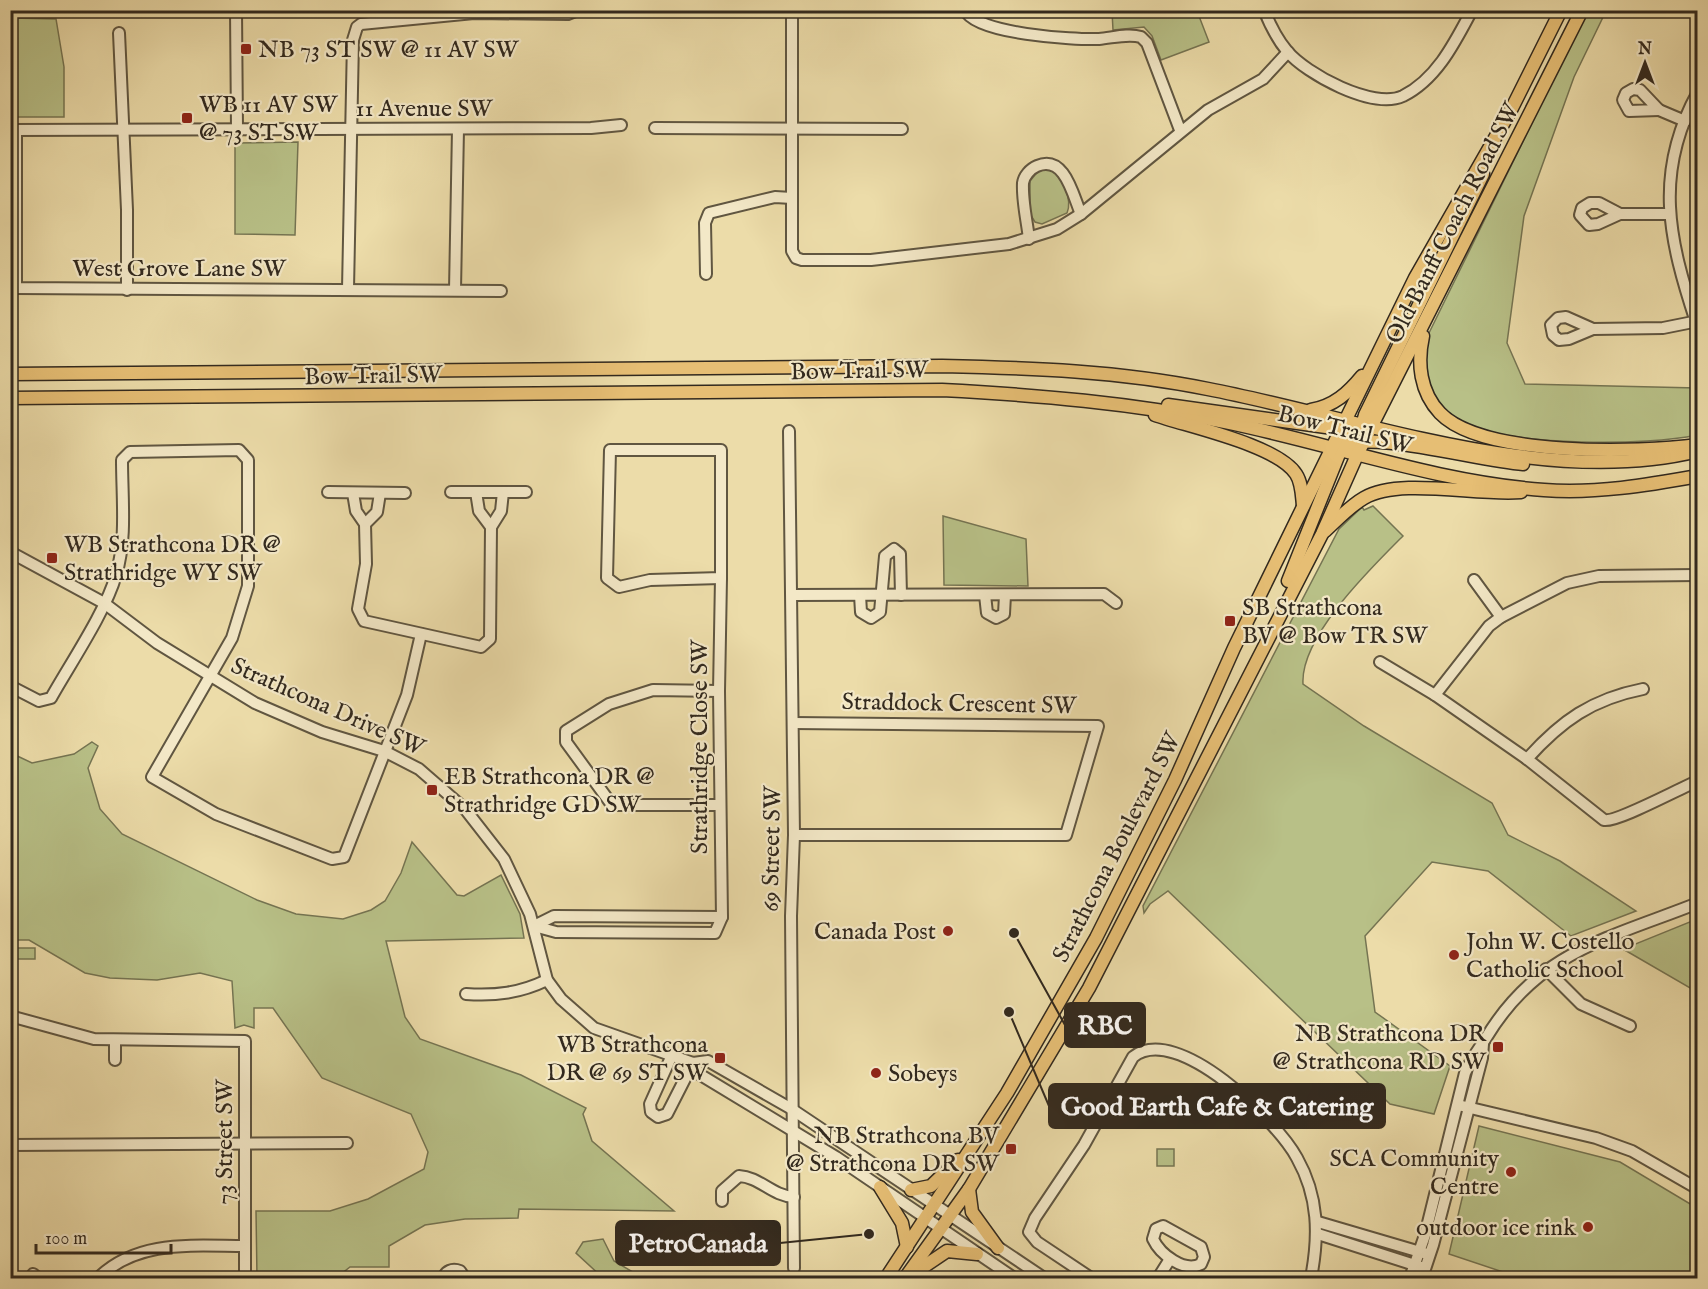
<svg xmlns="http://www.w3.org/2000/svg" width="1708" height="1289" font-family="'IM FELL English',serif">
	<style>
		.green { fill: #b8c087; stroke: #757452; stroke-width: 1.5 }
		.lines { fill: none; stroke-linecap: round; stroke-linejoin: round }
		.minor-casing { stroke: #605641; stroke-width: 14 }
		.major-casing { stroke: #32291e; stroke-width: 15 }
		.minor { stroke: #f3e8c7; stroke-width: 10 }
		.major { stroke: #e6be74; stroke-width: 12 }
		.poi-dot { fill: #8f2418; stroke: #f3e8c7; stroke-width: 2 }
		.labels { text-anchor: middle; stroke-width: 4.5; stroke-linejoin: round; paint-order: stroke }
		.poi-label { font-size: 24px; fill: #32291e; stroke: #f3e8c7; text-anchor: start }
		.street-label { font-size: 24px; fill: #32291e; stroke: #f3e8c7 }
		.leader { fill: none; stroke: #32291e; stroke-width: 2 }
		.callout-dot { fill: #32291e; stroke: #f3e8c7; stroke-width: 2 }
		.callout { fill: #32291e; stroke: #32291e; stroke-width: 2 }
		.callout-label { font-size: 26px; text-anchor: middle; font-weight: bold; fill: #fff }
	</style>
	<rect width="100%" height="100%" fill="#ecdca9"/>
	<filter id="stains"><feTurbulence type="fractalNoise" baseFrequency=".00333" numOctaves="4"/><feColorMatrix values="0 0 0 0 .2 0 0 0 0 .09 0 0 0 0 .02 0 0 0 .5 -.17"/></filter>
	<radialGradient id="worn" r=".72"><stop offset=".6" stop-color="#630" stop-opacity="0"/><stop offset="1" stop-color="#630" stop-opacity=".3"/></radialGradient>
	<g class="green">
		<polygon points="1112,11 1197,11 1209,42 1161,60 1152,36 1144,27 1113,30"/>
		<path d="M 1587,11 L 1606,11 L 1574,77 L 1524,216 L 1507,343 L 1525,384 L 1697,388 L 1697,435 C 1647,446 1513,446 1467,424 C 1458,420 1444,410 1437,403 C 1421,386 1423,354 1429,333 Z"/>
		<polygon points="11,18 56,19 64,67 64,117 11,117"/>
		<polygon points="298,142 295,235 235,234 235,143"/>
		<path d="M 1040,169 L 1051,169 C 1062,179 1073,198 1067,213 L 1042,224 L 1035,222 L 1030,214 L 1030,181 Z"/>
		<path d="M 1373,506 L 1403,536 C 1371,568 1300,637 1303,684 L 1364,726 L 1492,803 L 1508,835 L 1560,861 L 1636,911 L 1571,936 L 1488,871 L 1432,862 L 1365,936 L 1375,1012 L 1450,1066 L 1434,1114 L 1390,1104 L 1168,891 L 1150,904 L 1144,913 L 1143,906 L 1339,529 L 1362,507 L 1364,510 Z"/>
		<polygon points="943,516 1026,539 1028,586 944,585"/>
		<polygon points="92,742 98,746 88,768 100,809 122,834 257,900 296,914 343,919 371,910 385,901 401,873 412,842 457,895 464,896 501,875 520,914 524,938 386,941 405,1017 420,1039 521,1075 586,1108 583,1114 592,1141 674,1211 519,1209 518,1218 465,1219 425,1225 389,1246 389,1267 350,1267 336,1278 257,1278 256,1211 330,1211 368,1199 424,1169 428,1152 411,1114 322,1078 273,1008 254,1008 254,1028 244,1025 235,1028 232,981 200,973 157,980 110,978 85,973 29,940 11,940 11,753 32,763 74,754"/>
		<polygon points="1697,919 1697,992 1623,949"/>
		<rect x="13" y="948" width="22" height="11"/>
		<polygon points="1479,1126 1620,1162 1697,1208 1697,1278 1521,1278 1449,1254"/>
		<rect x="1157" y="1149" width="17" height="17"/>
		<polygon points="603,1239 614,1261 643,1278 603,1278 576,1253 583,1242"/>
	</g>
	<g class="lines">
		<defs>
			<g id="minor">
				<polyline points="236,10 237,129"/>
				<polyline points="792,10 792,251 796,258 802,260 871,260 1009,244 1057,229 1081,214 1208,110 1263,79 1288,52"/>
				<path d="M 965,10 C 975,34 1074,40 1099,39 C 1112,38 1128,33 1141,37 L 1147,43 L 1180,130"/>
				<path d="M 1264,10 C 1270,25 1277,39 1287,51 C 1306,74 1373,110 1403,96 C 1437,79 1455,42 1472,10"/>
				<polyline points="119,33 127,210 127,290"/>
				<polygon points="1633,89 1640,90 1659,110 1629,111 1623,100 1626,93"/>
				<polyline points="1659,110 1685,121"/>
				<polyline points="655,128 902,129"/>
				<polyline points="11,130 591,128 621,125"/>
				<polyline points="16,130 16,288 501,291"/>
				<polygon points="1590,203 1599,203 1620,214 1598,224 1589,225 1580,215 1582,208"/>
				<polyline points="1620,214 1669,214"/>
				<path d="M 1029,239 C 1027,221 1022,201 1023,183 C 1024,176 1030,169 1037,166 C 1065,154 1073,196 1081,214"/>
				<polyline points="706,274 705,223 709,213 775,197 792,198"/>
				<polyline points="348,289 353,40 357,27 361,24 474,13 568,14 578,10"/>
				<polyline points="455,290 458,129"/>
				<polygon points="1566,317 1593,329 1569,339 1559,340 1553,335 1551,325 1558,318"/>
				<path d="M 1696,322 C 1669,240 1653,173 1698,92"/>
				<polyline points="1593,329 1663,328 1698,321"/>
				<polyline points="789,431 794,835 791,916 794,1268"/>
				<polygon points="610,450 721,450 721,578 650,580 619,587 607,578"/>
				<polyline points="328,492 405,493"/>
				<polyline points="451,492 526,492"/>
				<polyline points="476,492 479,511 491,527"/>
				<polyline points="353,493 356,511 365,524 366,564 358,609 364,621 481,647 490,639 491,527 501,511 503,492"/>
				<polyline points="365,524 377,512 380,493"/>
				<polyline points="10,552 104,603 157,643 255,703 322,732 384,751 419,769 465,809 504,859 530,914 547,980 561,999 594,1028 693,1063 708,1061 790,1108 1044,1278"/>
				<polyline points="1474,580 1501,617"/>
				<polyline points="792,595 1104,594 1116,603"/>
				<polyline points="860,595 861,612 871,618 880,612 885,556 894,549 900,554 901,595"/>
				<polyline points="985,595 987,613 996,618 1004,614 1005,595"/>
				<path d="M 1380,662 L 1435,695 L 1527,759 L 1604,820 C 1616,823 1680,788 1698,781"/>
				<path d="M 10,686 L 39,701 L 51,698 C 70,664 106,611 116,575 C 127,539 122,498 122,460 L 130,452 L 239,450 L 248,460 L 248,586 L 232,638 L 152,777 L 216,814 L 332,859 L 344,857 L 407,695 L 421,634"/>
				<polyline points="719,691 653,690 609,704 566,731 566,742 612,805 719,805"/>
				<polyline points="1435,695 1489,626 1501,617 1567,583 1599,576 1698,575"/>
				<polyline points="793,723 1098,726 1066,835 794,835"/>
				<path d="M 1527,759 C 1561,721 1592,699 1643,689"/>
				<polyline points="534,926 556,932 715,933 722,917 719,691 721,578"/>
				<polyline points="534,926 554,916 722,917"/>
				<polyline points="1546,969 1581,1004 1630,1026"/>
				<path d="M 466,994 C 496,996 520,993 547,980"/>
				<polyline points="10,1016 94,1039 245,1041 245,1278"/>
				<polyline points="672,1055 650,1104 651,1112 658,1117 667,1114 693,1063"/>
				<polyline points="115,1060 115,1041"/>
				<polyline points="693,1063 699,1074 836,1157 1014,1278"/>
				<polyline points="1458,1105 1596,1138 1632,1151 1698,1189"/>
				<polyline points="10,1145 347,1143"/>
				<path d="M 722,1201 L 722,1191 L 739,1176 C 760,1177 772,1196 794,1197"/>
				<polyline points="1318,1222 1427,1254"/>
				<path d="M 1163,1226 L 1201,1247 L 1204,1257 L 1201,1264 C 1184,1273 1160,1254 1153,1239 L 1156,1229 Z"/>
				<polyline points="1318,1234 1421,1267"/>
				<polyline points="33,1274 38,1278"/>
				<path d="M 98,1278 C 138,1239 194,1246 245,1246"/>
				<path d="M 443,1278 C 446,1271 452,1268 460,1271 L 465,1278"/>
				<path d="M 1091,1278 L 1037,1242 L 1029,1232 L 1035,1218 L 1084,1145 L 1133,1057 C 1177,1022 1277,1121 1297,1158 C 1319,1197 1319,1236 1311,1278"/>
				<polyline points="1158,1278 1170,1259"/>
				<path d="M 1410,1278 L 1425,1235 L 1465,1073 C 1471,1059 1478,1050 1486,1038 C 1538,951 1610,938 1698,903"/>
				<polyline points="1422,1278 1433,1245 1482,1058 1483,1044"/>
			</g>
			<g id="major">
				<path d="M 1423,336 C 1417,363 1420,392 1440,413 C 1482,457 1639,453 1698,445"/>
				<path d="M 10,374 L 942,366 C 1032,368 1119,371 1208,389 C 1360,418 1544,489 1698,451"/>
				<path d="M 10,398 L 942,390 C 1037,395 1132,403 1225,422 C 1332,444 1436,482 1544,490 C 1595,494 1648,485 1698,476"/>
				<polyline points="1168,405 1347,430"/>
				<path d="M 1311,410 C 1334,406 1348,393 1362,376"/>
				<path d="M 1155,415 C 1190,427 1277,445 1296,474 C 1302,483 1302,496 1303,506"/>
				<polyline points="1361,429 1365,415 1483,174"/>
				<path d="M 1333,447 C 1371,429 1477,461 1523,464"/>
				<path d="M 1325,531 C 1337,520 1350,506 1364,498 C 1400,477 1476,496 1521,492"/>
				<polyline points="1288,581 1343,444"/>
				<polyline points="880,1187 902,1223 907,1247"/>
				<polyline points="969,1189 972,1212 998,1248"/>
				<polyline points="911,1190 931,1186 958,1160"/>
				<polyline points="910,1276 947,1251 977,1254"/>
				<polyline points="886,1278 1007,1093 1096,938 1175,780 1234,648 1415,278 1511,110 1561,10"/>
				<polyline points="905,1278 969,1189 1089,988 1322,534 1358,453 1582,10"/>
			</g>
		</defs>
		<use href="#minor" class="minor-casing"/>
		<use href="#major" class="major-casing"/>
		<use href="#minor" class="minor"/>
		<use href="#major" class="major"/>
	</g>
	<g class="poi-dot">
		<rect x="240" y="43" width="12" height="12" rx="3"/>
		<rect x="181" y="112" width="12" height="12" rx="3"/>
		<rect x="46" y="552" width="12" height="12" rx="3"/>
		<rect x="1224" y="615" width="12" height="12" rx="3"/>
		<rect x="426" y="784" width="12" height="12" rx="3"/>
		<circle cx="948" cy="931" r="6"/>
		<circle cx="1454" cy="955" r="6"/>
		<rect x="1492" y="1041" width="12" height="12" rx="3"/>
		<rect x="714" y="1052" width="12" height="12" rx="3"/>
		<circle cx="876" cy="1073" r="6"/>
		<rect x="1005" y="1143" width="12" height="12" rx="3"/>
		<circle cx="1511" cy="1172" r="6"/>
		<circle cx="1588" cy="1227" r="6"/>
	</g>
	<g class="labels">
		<g class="poi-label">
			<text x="258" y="57">NB 73 ST SW @ 11 AV SW</text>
			<text x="199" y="112">WB 11 AV SW<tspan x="199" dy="28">@ 73 ST SW</tspan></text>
			<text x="64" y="552">WB Strathcona DR @<tspan x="64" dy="28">Strathridge WY SW</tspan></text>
			<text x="1242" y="615">SB Strathcona<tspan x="1242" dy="28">BV @ Bow TR SW</tspan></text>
			<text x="444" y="784">EB Strathcona DR @<tspan x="444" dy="28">Strathridge GD SW</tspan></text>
			<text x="936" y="939" text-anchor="end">Canada Post</text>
			<text x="1466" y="949">John W. Costello<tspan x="1466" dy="28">Catholic School</tspan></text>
			<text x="1486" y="1041" text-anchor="end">NB Strathcona DR<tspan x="1486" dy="28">@ Strathcona RD SW</tspan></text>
			<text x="708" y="1052" text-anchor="end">WB Strathcona<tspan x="708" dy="28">DR @ 69 ST SW</tspan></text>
			<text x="888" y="1081">Sobeys</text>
			<text x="999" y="1143" text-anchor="end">NB Strathcona BV<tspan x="999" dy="28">@ Strathcona DR SW</tspan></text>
			<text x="1499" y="1166" text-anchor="end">SCA Community<tspan x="1499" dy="28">Centre</tspan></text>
			<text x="1576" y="1235" text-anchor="end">outdoor ice rink</text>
		</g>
		<g class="street-label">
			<text x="424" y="116">11 Avenue SW</text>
			<text transform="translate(1452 223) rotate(-63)" y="8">Old Banff Coach Road SW</text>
			<text x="179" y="276">West Grove Lane SW</text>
			<text transform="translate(859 370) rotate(-1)" y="8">Bow Trail SW</text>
			<text transform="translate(373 375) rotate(-1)" y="8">Bow Trail SW</text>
			<text transform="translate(1345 429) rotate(14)" y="8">Bow Trail SW</text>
			<text transform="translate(959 703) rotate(1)" y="8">Straddock Crescent SW</text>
			<text transform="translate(328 706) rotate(24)" y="8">Strathcona Drive SW</text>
			<text transform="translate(699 747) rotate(-90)" y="8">Strathridge Close SW</text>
			<text transform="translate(1116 847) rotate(-63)" y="8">Strathcona Boulevard SW</text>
			<text transform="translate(771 849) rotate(-89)" y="8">69 Street SW</text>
			<text transform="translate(224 1142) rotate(-90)" y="8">73 Street SW</text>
		</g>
	</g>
	<path class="leader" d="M1014 933L1065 1025M1009 1012L1049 1106M869 1234L780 1243"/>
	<g class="callout-dot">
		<circle cx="1014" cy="933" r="6"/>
		<circle cx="1009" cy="1012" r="6"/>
		<circle cx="869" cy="1234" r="6"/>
	</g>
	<g class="callout">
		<rect x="1065" y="1003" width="80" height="44" rx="6"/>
		<rect x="1049" y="1084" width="336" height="44" rx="6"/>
		<rect x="616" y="1221" width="164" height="44" rx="6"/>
	</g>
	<g class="callout-label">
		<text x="1105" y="1034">RBC</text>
		<text x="1217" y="1115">Good Earth Cafe &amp; Catering</text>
		<text x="698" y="1252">PetroCanada</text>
	</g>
	<rect width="1708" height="1289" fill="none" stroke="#ecdca9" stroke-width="36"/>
	<rect x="12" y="12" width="1684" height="1265" fill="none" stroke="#32291e" stroke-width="3"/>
	<rect x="18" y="18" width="1672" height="1253" fill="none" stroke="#32291e" stroke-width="1.5"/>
	<g transform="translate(1645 63)" stroke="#f3e8c7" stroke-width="4.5" paint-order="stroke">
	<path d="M0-4.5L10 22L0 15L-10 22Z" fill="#32291e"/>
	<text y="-9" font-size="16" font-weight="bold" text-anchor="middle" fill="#32291e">N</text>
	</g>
	<path d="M36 1244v9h135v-9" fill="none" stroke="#32291e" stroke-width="3"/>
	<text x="45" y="1244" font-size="18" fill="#32291e" stroke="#f3e8c7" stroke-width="4.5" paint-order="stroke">100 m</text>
	<rect width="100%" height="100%" filter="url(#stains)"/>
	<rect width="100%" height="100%" fill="url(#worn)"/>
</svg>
